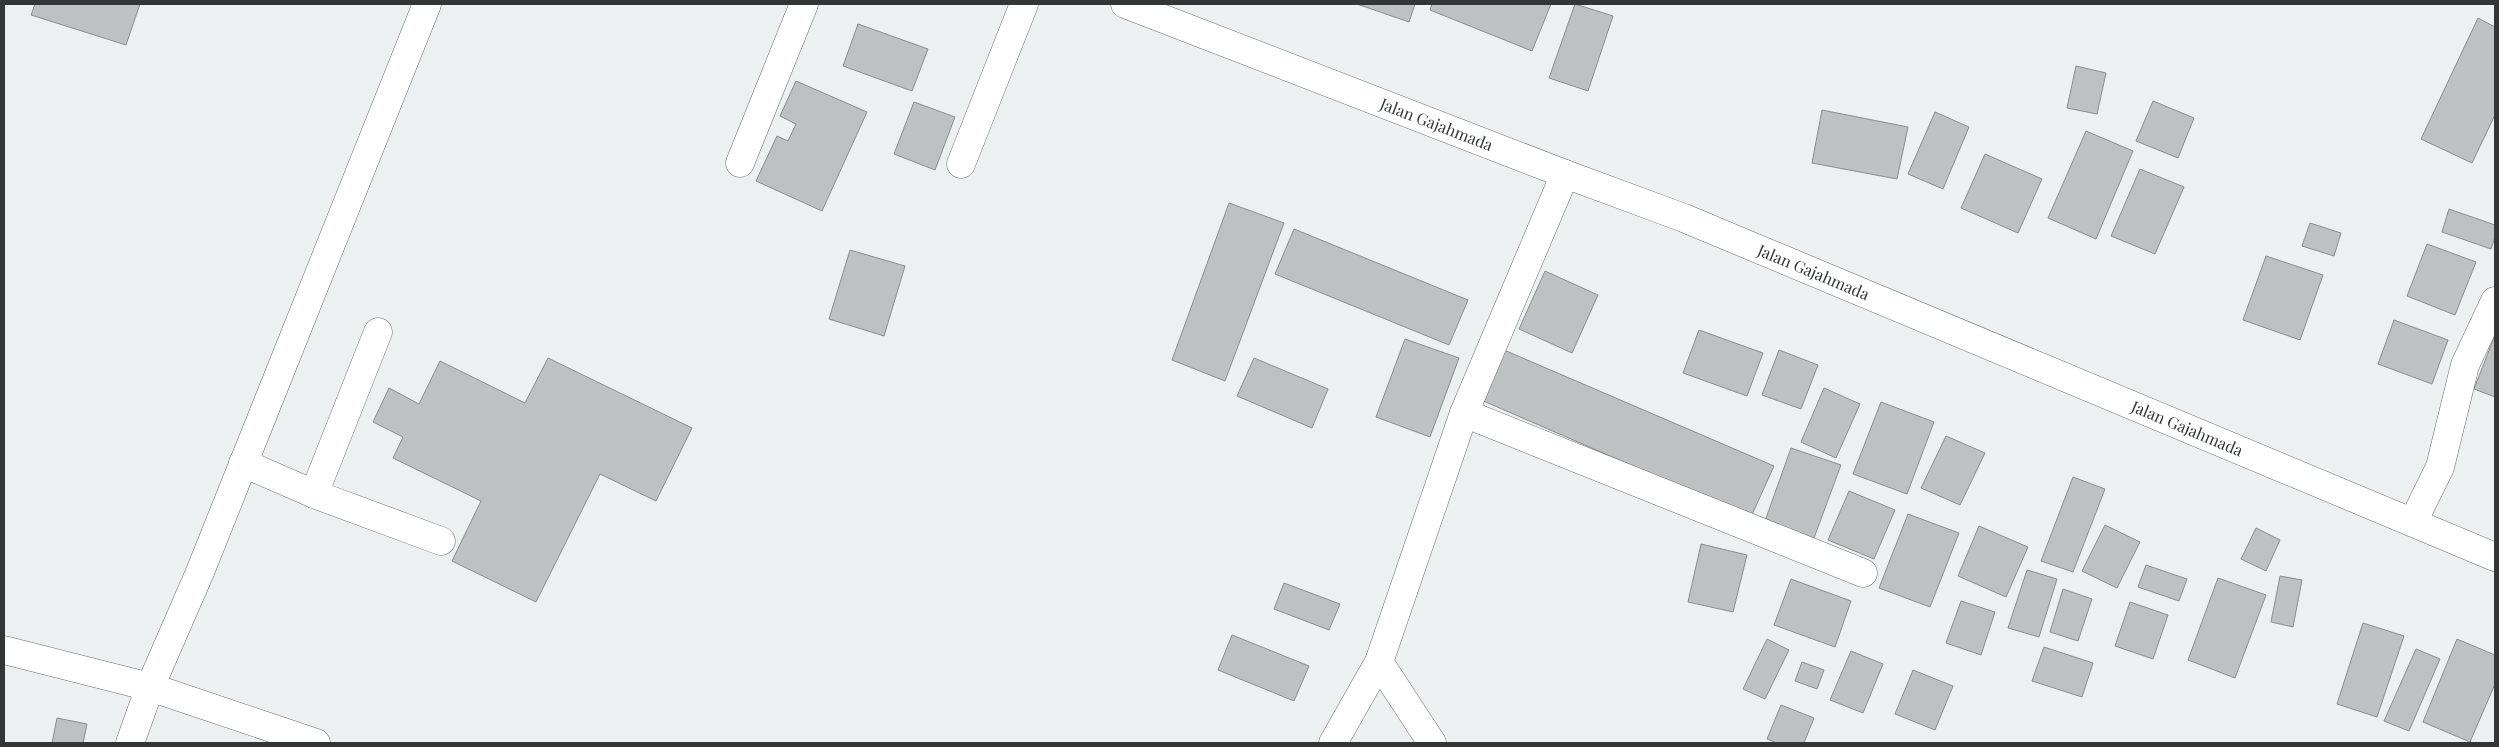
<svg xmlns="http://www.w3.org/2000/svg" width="2499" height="747" font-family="'Playfair Display',serif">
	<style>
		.building { fill: #bdc1c2; stroke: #898d8e }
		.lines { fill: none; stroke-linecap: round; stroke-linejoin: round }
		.minor-casing { stroke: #6a6d6e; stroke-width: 29 }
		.minor { stroke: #fff; stroke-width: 28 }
		.labels { text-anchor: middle; stroke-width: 4.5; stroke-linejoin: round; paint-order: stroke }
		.street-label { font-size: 16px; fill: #343636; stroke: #edf0f1 }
	</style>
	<rect width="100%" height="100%" fill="#edf0f1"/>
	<g class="building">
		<polygon points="35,4 140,4 126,45 31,15"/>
		<polygon points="1357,4 1415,4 1409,22"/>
		<polygon points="1432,4 1551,4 1532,51 1430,10"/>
		<polygon points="1575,4 1613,16 1588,91 1549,78"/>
		<polygon points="2478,18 2495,27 2495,115 2472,163 2421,139"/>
		<polygon points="858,24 928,49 912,91 843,66"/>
		<polygon points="2076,66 2106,73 2097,114 2067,108"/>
		<polygon points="796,81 867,112 822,211 756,181 777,136 788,141 796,124 780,116"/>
		<polygon points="2153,101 2194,118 2178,158 2136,141"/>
		<polygon points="914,102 955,117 935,170 894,154"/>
		<polygon points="1822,110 1908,127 1897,179 1812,163"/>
		<polygon points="1935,112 1969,127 1943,189 1908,174"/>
		<polygon points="2086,131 2133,151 2096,239 2048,218"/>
		<polygon points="1985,154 2042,179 2018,233 1961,208"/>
		<polygon points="2140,169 2184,187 2155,254 2111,236"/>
		<polygon points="1229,203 1284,223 1225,381 1172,360"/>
		<polygon points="2449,209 2495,225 2495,237 2491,249 2442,232"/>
		<polygon points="2310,223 2341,233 2334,256 2302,246"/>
		<polygon points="1294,229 1468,300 1449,345 1275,274"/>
		<polygon points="2427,244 2476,262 2455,315 2407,296"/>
		<polygon points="850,250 905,266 884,336 829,319"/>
		<polygon points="2266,256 2323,275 2300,340 2243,320"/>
		<polygon points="1545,271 1598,295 1572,353 1519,329"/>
		<polygon points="2394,320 2448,340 2432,384 2378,364"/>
		<polygon points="1699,330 1763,353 1747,396 1683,373"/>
		<polygon points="2495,335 2495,397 2474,389"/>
		<polygon points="1405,339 1459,358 1430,437 1376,417"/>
		<polygon points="1504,350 1774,466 1751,517 1481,400"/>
		<polygon points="1779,350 1818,365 1801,409 1762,395"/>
		<polygon points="548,358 692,428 656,501 600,474 536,602 452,561 481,501 393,458 403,437 373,422 389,388 419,404 440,361 525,403"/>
		<polygon points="1254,358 1328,389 1312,428 1237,396"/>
		<polygon points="1824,388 1860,404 1836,458 1801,442"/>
		<polygon points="1881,402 1934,422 1907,494 1853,474"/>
		<polygon points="1946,436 1985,453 1960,505 1921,488"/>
		<polygon points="1791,448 1841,465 1814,538 1765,521"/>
		<polygon points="2073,477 2105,489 2073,572 2041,561"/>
		<polygon points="1849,491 1895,510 1874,559 1828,540"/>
		<polygon points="1908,514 1959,533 1930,607 1879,588"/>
		<polygon points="2105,525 2140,542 2117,588 2082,571"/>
		<polygon points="1979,526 2028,547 2006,597 1958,576"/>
		<polygon points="2256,528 2280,540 2266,571 2241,559"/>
		<polygon points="1701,544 1747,555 1733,612 1688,602"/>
		<polygon points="2146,565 2187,579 2179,601 2138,587"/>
		<polygon points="2027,570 2057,579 2039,637 2008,628"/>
		<polygon points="2280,576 2302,580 2293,627 2271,622"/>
		<polygon points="2218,578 2266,595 2235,678 2188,660"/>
		<polygon points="1791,579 1851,601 1835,647 1774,625"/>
		<polygon points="1284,583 1340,604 1329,630 1274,609"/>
		<polygon points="2063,589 2092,599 2078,641 2050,632"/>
		<polygon points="1961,601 1995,612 1981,655 1946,643"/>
		<polygon points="2130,602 2168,615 2153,659 2115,646"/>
		<polygon points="2363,623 2404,636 2377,717 2337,704"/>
		<polygon points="1232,635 1309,666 1294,701 1218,670"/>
		<polygon points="1767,639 1789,650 1765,699 1743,689"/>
		<polygon points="2457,639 2495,655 2495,684 2470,742 2423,722"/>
		<polygon points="2044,647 2093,663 2082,697 2032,681"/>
		<polygon points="2416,649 2440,659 2409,731 2384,721"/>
		<polygon points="1851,651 1883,664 1863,713 1830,700"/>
		<polygon points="1802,662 1824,670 1817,689 1795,681"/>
		<polygon points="1913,670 1953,686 1935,730 1895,714"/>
		<polygon points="1781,705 1814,718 1804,743 1777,743 1767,739"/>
		<polygon points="57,718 87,724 83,743 52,743"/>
	</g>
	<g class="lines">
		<defs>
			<g id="minor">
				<path id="s1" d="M 1125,4 L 1565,174 L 1684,218 L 2495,557"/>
				<polyline points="740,163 804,4"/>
				<polyline points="961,164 1024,4"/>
				<polyline points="1464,413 1863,573"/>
				<polyline points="243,463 314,494 441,541"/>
				<polyline points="314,494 378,332"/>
				<polyline points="2413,522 2440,467 2465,365 2495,301"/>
				<polyline points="4,650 150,687 316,743"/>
				<polyline points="130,743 150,687 200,572 427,4"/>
				<polyline points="1333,743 1379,662"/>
				<polyline points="1432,743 1379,662 1464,413 1565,174"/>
			</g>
		</defs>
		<use href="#minor" class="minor-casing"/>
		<use href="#minor" class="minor"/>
	</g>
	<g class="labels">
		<g class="street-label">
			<text dy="6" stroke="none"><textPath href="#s1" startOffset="334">Jalan Gajahmada</textPath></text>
			<text dy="6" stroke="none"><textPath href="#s1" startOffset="739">Jalan Gajahmada</textPath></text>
			<text dy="6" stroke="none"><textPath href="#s1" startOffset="1144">Jalan Gajahmada</textPath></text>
		</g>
	</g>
	<rect width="2499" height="747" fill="none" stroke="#343636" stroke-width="10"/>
</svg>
